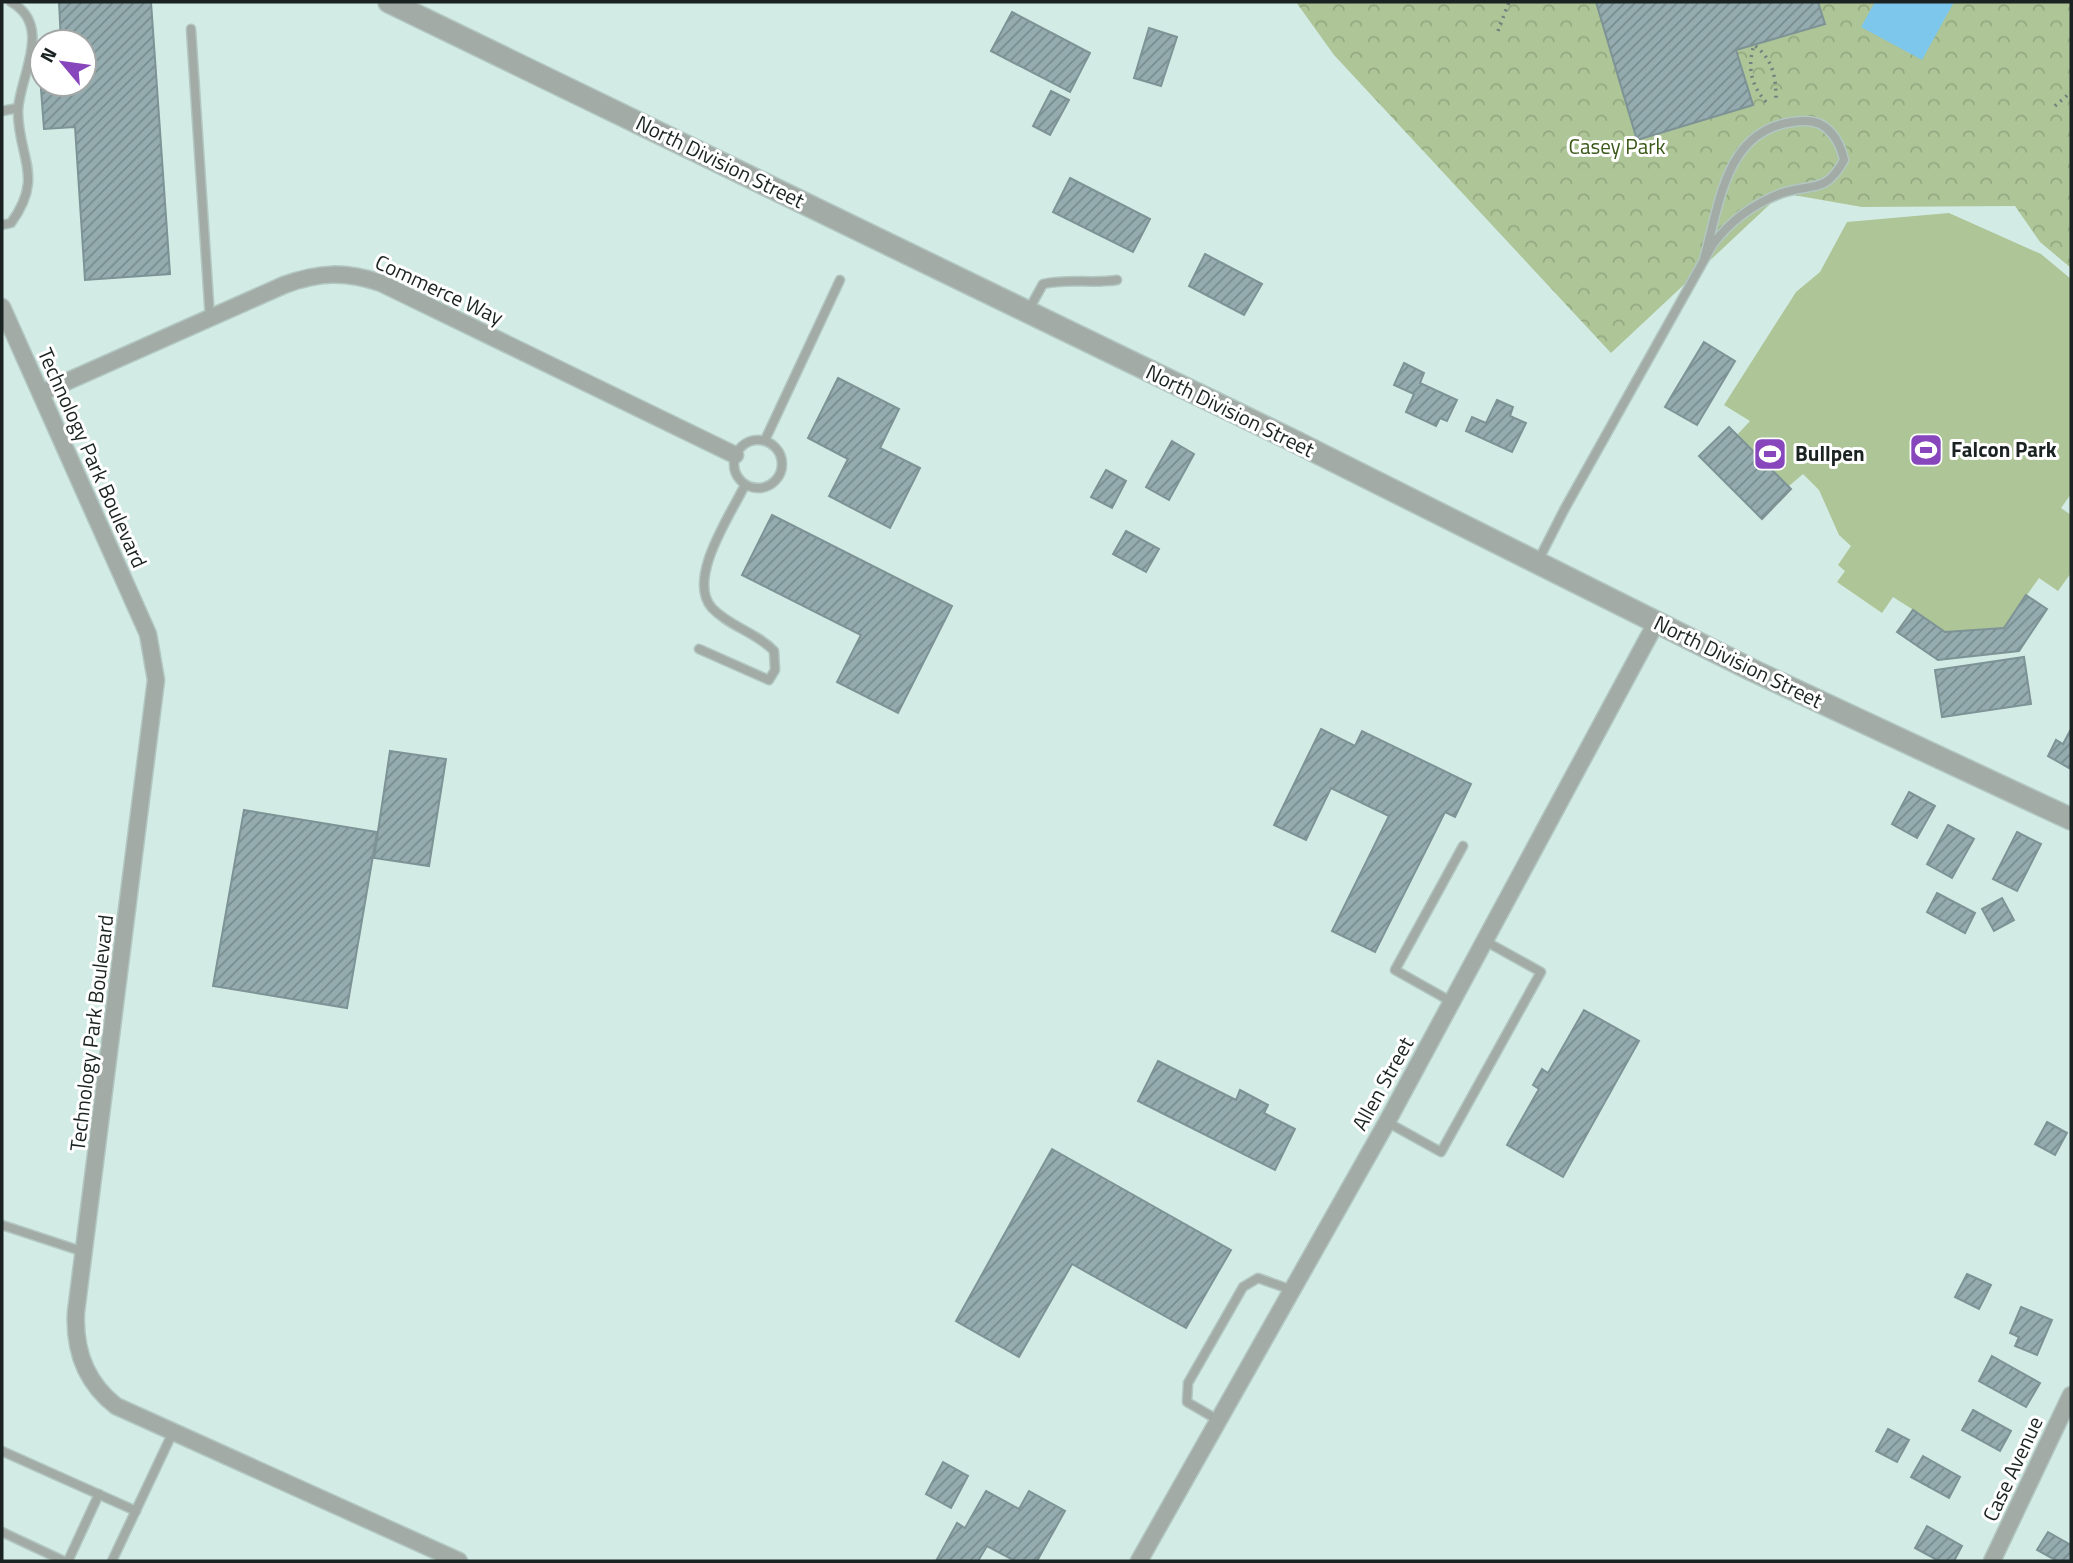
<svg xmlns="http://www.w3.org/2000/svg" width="2073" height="1563" font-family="'Titillium Web',sans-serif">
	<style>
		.park { fill: url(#park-crowns) }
		.pitch { fill: #adc597 }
		.water { fill: #7ec7ec }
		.building { fill: url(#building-hatch); stroke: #7d9396; stroke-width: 2 }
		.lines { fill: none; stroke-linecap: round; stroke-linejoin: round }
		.service-casing { stroke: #b2c7c2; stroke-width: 11 }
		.minor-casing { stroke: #b2c7c2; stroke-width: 19 }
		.tertiary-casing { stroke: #b2c7c2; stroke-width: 24 }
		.path { stroke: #71817d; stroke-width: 3.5; stroke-dasharray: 2 5; stroke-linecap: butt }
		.service { stroke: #a3aba6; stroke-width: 8 }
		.minor { stroke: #a3aba6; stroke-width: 16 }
		.tertiary { stroke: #a3aba6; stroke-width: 21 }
		.labels { text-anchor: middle; stroke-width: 6; stroke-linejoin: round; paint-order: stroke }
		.park-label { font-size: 21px; fill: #3c591a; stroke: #fff }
		.street-label { font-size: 21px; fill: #1a2321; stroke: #fff }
		.poi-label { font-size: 21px; font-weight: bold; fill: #1a2321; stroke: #fff; text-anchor: start }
	</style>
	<defs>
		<pattern id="park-crowns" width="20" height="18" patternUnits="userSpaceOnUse" patternTransform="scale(1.75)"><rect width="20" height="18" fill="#adc597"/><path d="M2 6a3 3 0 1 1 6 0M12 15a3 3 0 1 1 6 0" fill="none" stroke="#94a982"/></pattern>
		<pattern id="building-hatch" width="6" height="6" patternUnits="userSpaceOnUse" patternTransform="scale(1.75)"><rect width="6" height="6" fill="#94acaf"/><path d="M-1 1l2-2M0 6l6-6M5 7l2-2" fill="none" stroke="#788c8e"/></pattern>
	</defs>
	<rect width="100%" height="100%" fill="#d3ebe5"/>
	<polygon class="park" points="1296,2 2071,2 2071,268 2040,242 2015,206 1862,207 1782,193 1611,353 1334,55"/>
	<polygon class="pitch" points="1949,213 2041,254 2071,279 2071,494 2061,508 2071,515 2071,573 2058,591 2039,578 2027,595 2047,609 2019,651 1938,660 1897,632 1912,609 1893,597 1882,613 1837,582 1845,571 1838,565 1851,546 1839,535 1819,490 1803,474 1789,486 1737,435 1750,421 1724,405 1796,292 1820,272 1847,222"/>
	<polygon class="water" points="1875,2 1954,2 1922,60 1861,27"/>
	<g class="building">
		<polygon points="59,2 151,2 170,274 85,280 75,127 44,129 40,76 42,84 84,84 84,42 61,42"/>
		<polygon points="1596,2 1818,2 1825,24 1736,50 1753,105 1637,140"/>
		<polygon points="1012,12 1090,53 1070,92 991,51"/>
		<polygon points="1149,28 1177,37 1161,86 1134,78"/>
		<polygon points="1051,91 1069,100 1050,135 1033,126"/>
		<polygon points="1070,178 1150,219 1133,252 1053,212"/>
		<polygon points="1205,254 1262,284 1244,315 1189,286"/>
		<polygon points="1704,342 1735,361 1697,425 1665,407"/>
		<polygon points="1404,363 1424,373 1420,383 1457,400 1447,421 1440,418 1436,426 1406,412 1414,394 1394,385"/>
		<polygon points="838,378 899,409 880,448 920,468 890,528 829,496 848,459 808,438"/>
		<polygon points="1497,400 1513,407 1510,416 1526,423 1512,452 1466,431 1472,417 1486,423"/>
		<polygon points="1729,427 1791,489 1762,519 1699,456"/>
		<polygon points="1172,441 1194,454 1169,500 1146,487"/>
		<polygon points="1106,470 1126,481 1112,508 1091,497"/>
		<polygon points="772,515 952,606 898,713 837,682 861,635 742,575"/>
		<polygon points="1126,531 1159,549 1146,572 1113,554"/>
		<polygon points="2026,595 2047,609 2019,651 1938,660 1897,632 1913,610 1945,632 2004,628"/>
		<polygon points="2024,657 2031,704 1942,717 1935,670"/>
		<polygon points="1321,729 1355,746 1362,731 1471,784 1455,817 1445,812 1375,952 1332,931 1389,816 1331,788 1306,840 1274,825"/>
		<polygon points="2071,729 2071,764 2069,768 2048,756 2056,740 2063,744"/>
		<polygon points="390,751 446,759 429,866 374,858"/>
		<polygon points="1909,792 1935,806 1917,838 1892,824"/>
		<polygon points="244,810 377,832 347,1008 213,986"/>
		<polygon points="1948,825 1974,839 1952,878 1927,864"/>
		<polygon points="2017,832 2041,844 2017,891 1993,879"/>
		<polygon points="1937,893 1975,913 1965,933 1927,912"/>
		<polygon points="2002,898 2014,920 1994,931 1982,909"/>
		<polygon points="1584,1010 1639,1041 1563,1177 1507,1145 1539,1089 1533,1085 1542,1069 1548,1073"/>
		<polygon points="1158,1061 1236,1100 1240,1090 1268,1105 1264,1113 1295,1129 1275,1170 1138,1101"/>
		<polygon points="2047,1122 2067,1133 2055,1155 2035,1144"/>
		<polygon points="1052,1149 1231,1250 1186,1328 1072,1264 1019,1357 956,1321"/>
		<polygon points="1967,1274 1991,1285 1979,1309 1955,1297"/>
		<polygon points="2021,1307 2052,1320 2037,1355 2015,1346 2019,1337 2010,1333"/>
		<polygon points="1992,1356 2040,1383 2026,1407 1979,1381"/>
		<polygon points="1973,1410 2011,1431 2000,1451 1962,1430"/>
		<polygon points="1888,1429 1909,1440 1897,1462 1876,1451"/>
		<polygon points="1923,1456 1960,1477 1949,1498 1911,1477"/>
		<polygon points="943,1462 968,1476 951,1508 926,1494"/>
		<polygon points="986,1491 1019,1509 1029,1491 1065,1511 1037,1561 1015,1561 987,1546 978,1561 936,1561 957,1523 965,1528"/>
		<polygon points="1927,1526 1962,1546 1954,1561 1939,1561 1915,1548"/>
		<polygon points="2048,1532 2071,1545 2071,1561 2057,1561 2037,1550"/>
	</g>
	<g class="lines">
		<defs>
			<g id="service">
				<polyline points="191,29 210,319"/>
				<polyline points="2,111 18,108"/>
				<path d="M 2,225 L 11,223 C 45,176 18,158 18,111 C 19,77 54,26 11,2"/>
				<path d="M 1028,311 L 1043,284 C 1068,278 1092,284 1117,280"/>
				<circle cx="758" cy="464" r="24"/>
				<polyline points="765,440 840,280"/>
				<path d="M 1538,561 L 1564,510 L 1713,244 C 1731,220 1753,204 1782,193 C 1812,183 1826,194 1844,160 C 1840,141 1828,121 1806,121 C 1726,122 1721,199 1704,259"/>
				<path d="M 699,649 L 769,680 L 775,670 L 774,651 C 756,632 730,627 712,608 C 686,579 731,514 745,485"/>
				<polyline points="1452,1002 1395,970 1463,846"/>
				<polyline points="1387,1122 1441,1152 1541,972 1485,941"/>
				<polyline points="2,1225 84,1252"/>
				<polyline points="1218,1420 1187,1402 1188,1383 1243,1287 1258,1278 1292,1290"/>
				<polyline points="2,1451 136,1511"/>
				<polyline points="2,1532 64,1561"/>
				<polyline points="68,1561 99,1494"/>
				<polyline points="112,1561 173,1432"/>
			</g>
			<g id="minor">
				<path d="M 2,307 L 148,634 L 156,680 L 76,1312 C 74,1350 85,1382 116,1406 L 459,1561"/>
				<path d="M 41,393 L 284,285 C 319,272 345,271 381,283 L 735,455"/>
				<polyline points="1139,1561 1387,1122 1656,623"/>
				<polyline points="1992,1561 2071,1395"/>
			</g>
			<polyline id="tertiary" points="389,2 1292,440 1754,671 2071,819"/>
		</defs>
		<use href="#service" class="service-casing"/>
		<use href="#minor" class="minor-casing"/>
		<use href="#tertiary" class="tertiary-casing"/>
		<g class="path">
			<polyline points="1498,31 1509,2"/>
			<path d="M 1766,102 C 1751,85 1747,67 1754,45 C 1773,59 1776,77 1776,99"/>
			<polyline points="2055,106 2071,92"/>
		</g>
		<use href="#service" class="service"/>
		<use href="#minor" class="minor"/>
		<use href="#tertiary" class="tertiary"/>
	</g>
	<defs>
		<symbol id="stadium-square" viewBox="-11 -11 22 22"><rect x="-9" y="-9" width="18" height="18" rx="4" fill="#8746bb" stroke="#fff"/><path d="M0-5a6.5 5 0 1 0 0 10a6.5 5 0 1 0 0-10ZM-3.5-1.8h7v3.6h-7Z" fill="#fff"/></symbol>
	</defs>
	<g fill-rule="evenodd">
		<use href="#stadium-square" x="1907" y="431" width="38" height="38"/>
		<use href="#stadium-square" x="1751" y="435" width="38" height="38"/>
	</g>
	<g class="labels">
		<g class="park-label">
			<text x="1617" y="154">Casey Park</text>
		</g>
		<g class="street-label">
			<text transform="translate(720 162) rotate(26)" y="7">North Division Street</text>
			<text transform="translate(439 290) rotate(25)" y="7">Commerce Way</text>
			<text transform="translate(1230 411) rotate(26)" y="7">North Division Street</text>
			<text transform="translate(92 458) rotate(66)" y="7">Technology Park Boulevard</text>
			<text transform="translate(1738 662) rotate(26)" y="7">North Division Street</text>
			<text transform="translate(92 1033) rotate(-83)" y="7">Technology Park Boulevard</text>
			<text transform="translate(1383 1084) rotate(-61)" y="7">Allen Street</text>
			<text transform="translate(2013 1469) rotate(-65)" y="7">Case Avenue</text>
		</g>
		<g class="poi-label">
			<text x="1951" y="457">Falcon Park</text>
			<text x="1795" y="461">Bullpen</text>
		</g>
	</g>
	<rect width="2073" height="1563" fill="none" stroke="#1a2321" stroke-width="7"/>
	<g transform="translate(63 63) rotate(299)"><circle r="33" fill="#ffffff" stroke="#a3a7a6" stroke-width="2"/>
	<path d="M0-5L12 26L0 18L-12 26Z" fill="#8746bb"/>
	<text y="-10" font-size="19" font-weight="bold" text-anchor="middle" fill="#1a2321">N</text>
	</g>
</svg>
